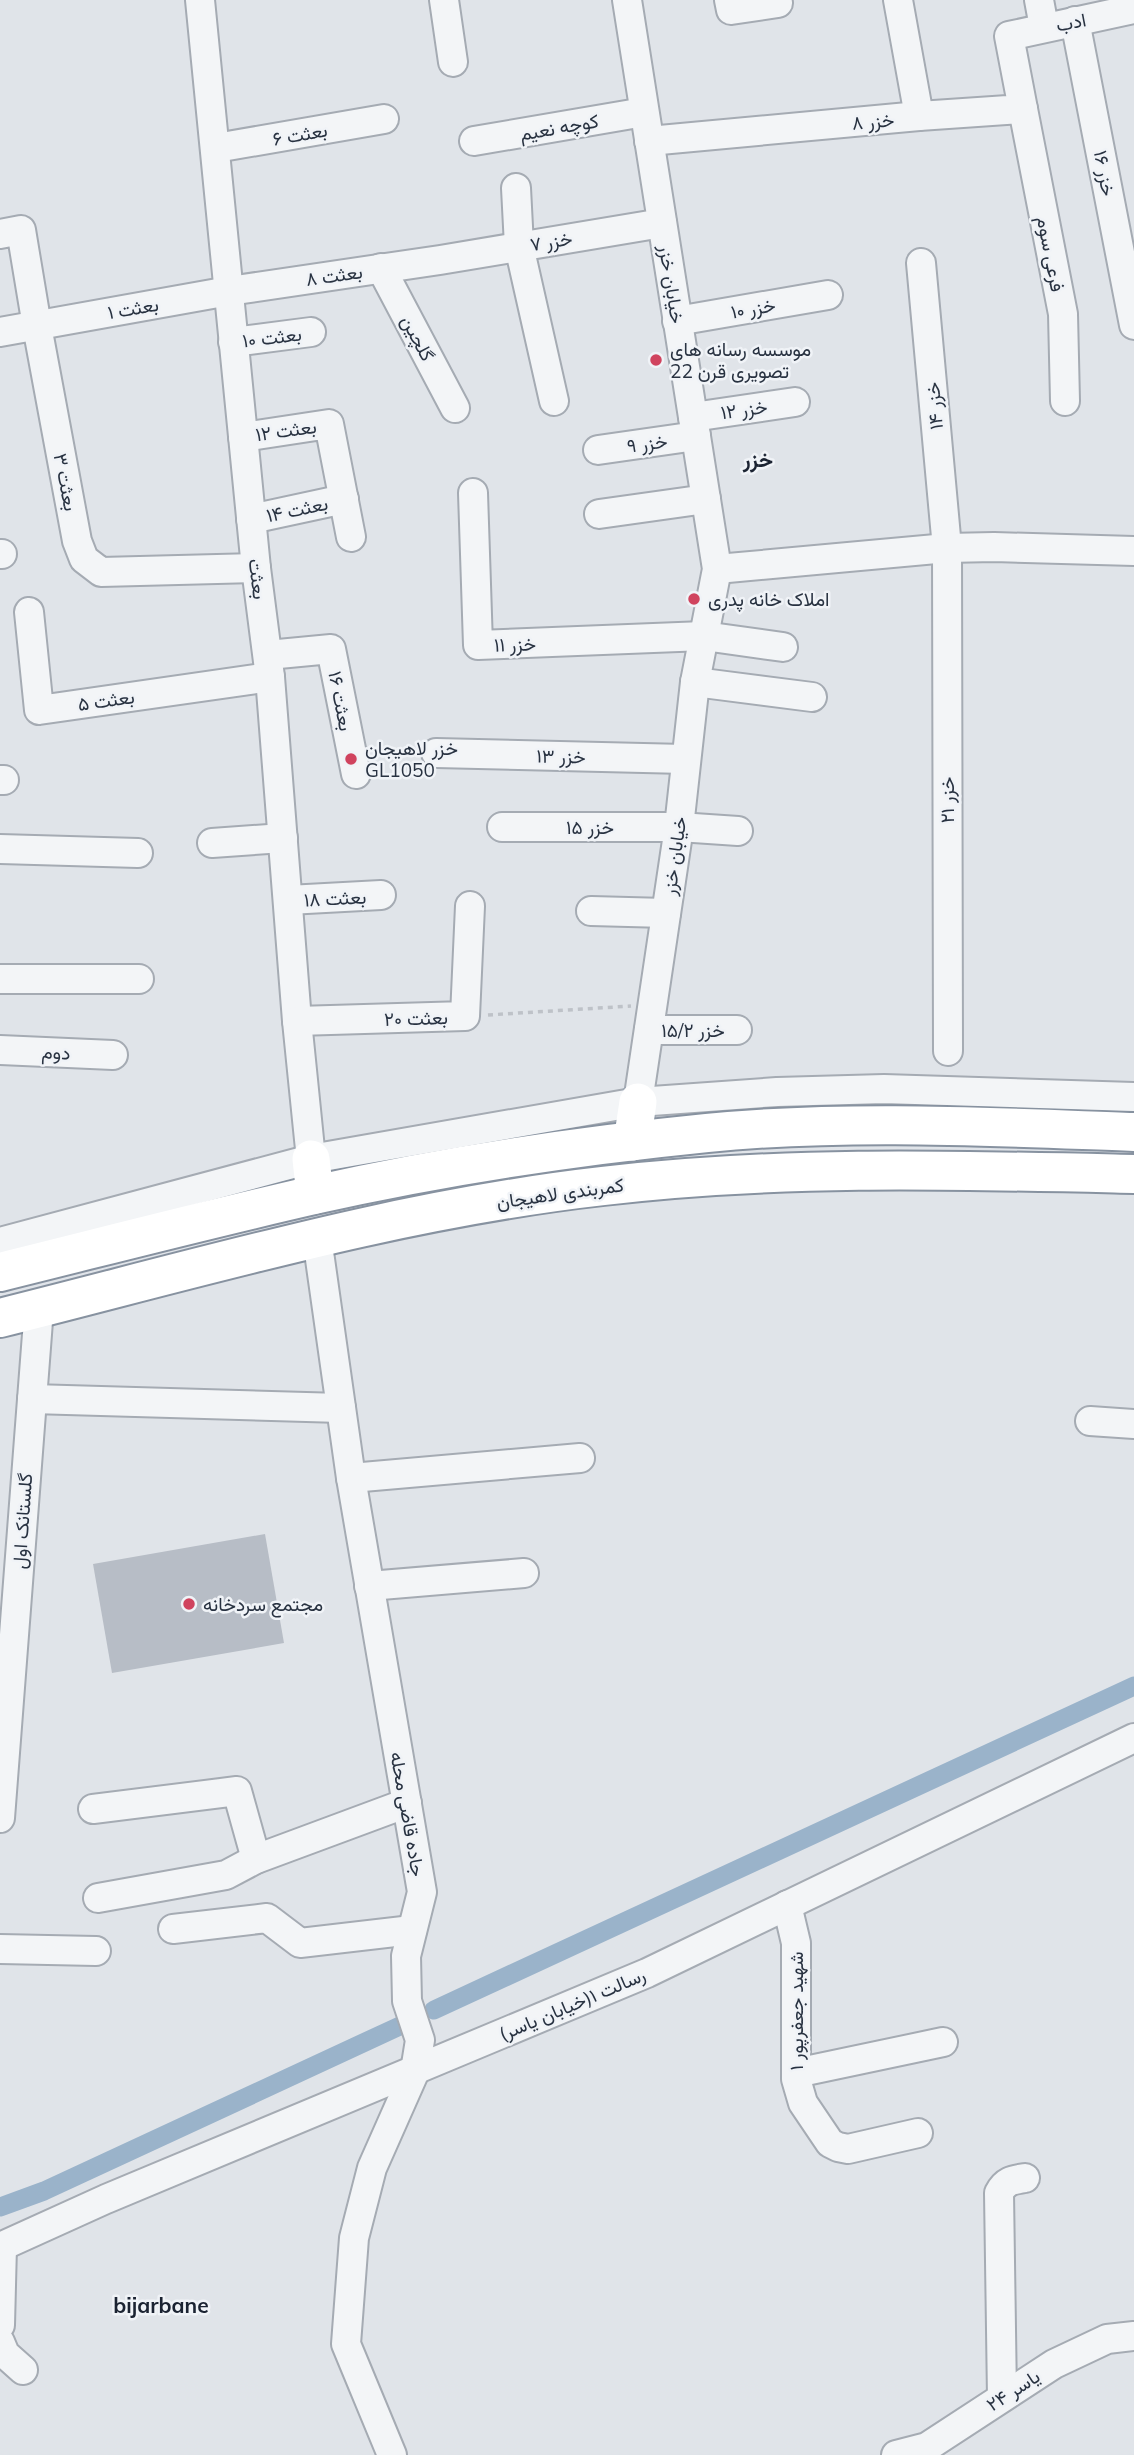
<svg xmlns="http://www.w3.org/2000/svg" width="1134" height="2455" font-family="Mulish,Vazirmatn,sans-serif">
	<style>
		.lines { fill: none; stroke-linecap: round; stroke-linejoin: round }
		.canal { stroke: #9ab3ca; stroke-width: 19 }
		.building { fill: #b7bdc6 }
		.minor-casing { stroke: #a5abb3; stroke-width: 32 }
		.major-casing { stroke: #9fa9b5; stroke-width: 40 }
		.highway-casing { stroke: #8792a0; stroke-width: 42 }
		.path { stroke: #bec2c8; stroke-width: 3.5; stroke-dasharray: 5 5; stroke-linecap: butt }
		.minor { stroke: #f3f5f7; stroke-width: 28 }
		.major { stroke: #fff; stroke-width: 37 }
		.highway { stroke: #fff; stroke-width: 38 }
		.poi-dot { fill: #d0435e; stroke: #f0f3f7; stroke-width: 2.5 }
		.labels { text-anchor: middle; stroke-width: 5; stroke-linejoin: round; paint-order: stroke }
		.street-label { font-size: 19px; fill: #283241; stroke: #f0f3f7 }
		.poi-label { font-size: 19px; fill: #283241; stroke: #f0f3f7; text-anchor: start }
		.neighbourhood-label { font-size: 21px; font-weight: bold; fill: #1b2332; stroke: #f0f3f7 }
	</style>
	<rect width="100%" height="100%" fill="#e0e4e9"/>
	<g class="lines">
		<g class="canal">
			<polyline points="434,2010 1134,1686"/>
			<polyline points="0,2207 44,2191 402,2025"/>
		</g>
	</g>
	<polygon class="building" points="265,1534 284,1643 112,1673 93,1564"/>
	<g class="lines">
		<defs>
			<g id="minor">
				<polyline points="200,0 256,568 270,677 297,1021 311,1159"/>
				<polyline points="444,0 453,62"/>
				<polyline points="627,0 717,569 695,682 679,827 638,1102"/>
				<polyline points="729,0 731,10 778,3"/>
				<polyline points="898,0 919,116"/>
				<polyline points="1039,0 1044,27"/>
				<polyline points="1075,21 1134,325"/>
				<polyline points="1023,109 1063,314 1065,401"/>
				<polyline points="474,141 644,112"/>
				<polyline points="649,141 919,116 1023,109 1009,36 1134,9"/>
				<polyline points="216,148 384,119"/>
				<polyline points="516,188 519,246 554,401"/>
				<polyline points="0,234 21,230 37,326 77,541 84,559 101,572 256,568"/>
				<polyline points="921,263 947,548 948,1051"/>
				<polyline points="381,268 455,408"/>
				<polyline points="677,321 828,295"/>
				<polyline points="0,332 229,291 440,260 662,223"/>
				<polyline points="233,342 311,332"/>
				<polyline points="693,417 795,402"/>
				<polyline points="243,437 329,424 351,537"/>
				<polyline points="598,450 696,436"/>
				<polyline points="473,493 478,645 704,636 783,647"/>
				<polyline points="599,514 706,499"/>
				<polyline points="251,519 344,499"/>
				<polyline points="0,554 2,554"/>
				<polyline points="717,569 947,548 994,547 1134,551"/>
				<polyline points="29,612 39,710 270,677"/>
				<polyline points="268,655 331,649 356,774"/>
				<polyline points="695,682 812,697"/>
				<polyline points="436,753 685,759"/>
				<polyline points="0,780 4,780"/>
				<polyline points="502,827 679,827 738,831"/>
				<polyline points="212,843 283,838"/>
				<polyline points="0,849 138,853"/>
				<polyline points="288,900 381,895"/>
				<polyline points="591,911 666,913"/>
				<polyline points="0,979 139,979"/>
				<polyline points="297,1021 465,1016 470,906"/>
				<polyline points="649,1030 737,1030"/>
				<polyline points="0,1050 113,1055"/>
				<polyline points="317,1238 351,1478 422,1892 406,1956 407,2001 420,2040 415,2071 372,2168 354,2238 346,2344 392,2455"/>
				<polyline points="0,1242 311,1159 638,1102 777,1092 884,1089 1134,1097"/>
				<polyline points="32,1399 341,1408"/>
				<polyline points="1090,1421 1134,1424"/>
				<polyline points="351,1478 580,1458"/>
				<polyline points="369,1586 524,1573"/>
				<polyline points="93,1809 237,1791 256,1859"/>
				<polyline points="0,1818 39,1308"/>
				<polyline points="98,1898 226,1875 256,1859 407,1803"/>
				<polyline points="787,1905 796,1943 796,2079 803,2103 830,2143 838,2147 848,2149 918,2133"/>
				<polyline points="173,1929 267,1918 300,1943 412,1930"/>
				<polyline points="0,1949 96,1951"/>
				<polyline points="796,2073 943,2042"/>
				<polyline points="0,2247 106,2199 647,1973 1134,1738"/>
				<polyline points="0,2325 2,2246"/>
				<polyline points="0,2342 5,2354 23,2370"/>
				<path d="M 1002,2397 L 999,2193 C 1005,2181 1012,2180 1025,2178"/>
				<polyline points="896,2455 927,2447 1054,2364 1107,2339 1134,2336"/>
			</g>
			<g id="major">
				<polyline points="632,1142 638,1102"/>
				<polyline points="311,1159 315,1195"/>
			</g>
			<g id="highway">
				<path d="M 0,1272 C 105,1246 209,1219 314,1195 C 443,1166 576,1146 707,1133 C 849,1119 992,1127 1134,1132"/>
				<path d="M 0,1318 C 200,1268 398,1209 603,1186 C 780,1165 957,1170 1134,1174"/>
			</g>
		</defs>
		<use href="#minor" class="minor-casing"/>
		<use href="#major" class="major-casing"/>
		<use href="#highway" class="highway-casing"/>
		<polyline class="path" points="488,1015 631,1006"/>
		<use href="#minor" class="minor"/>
		<use href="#major" class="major"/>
		<use href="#highway" class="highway"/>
	</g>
	<g class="poi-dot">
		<circle cx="656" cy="360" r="7"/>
		<circle cx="694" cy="599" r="7"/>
		<circle cx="351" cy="759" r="7"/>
		<circle cx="189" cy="1604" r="7"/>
	</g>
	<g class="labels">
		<g class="street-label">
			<text transform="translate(1071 22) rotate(-11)" y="7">ادب</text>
			<text transform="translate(873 121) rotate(-5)" y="7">خزر ۸</text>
			<text transform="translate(559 127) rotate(-10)" y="7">کوچه نعیم</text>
			<text transform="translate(300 134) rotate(-10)" y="7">بعثت ۶</text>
			<text transform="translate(1105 173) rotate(79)" y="7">خزر ۱۶</text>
			<text transform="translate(551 241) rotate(-9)" y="7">خزر ۷</text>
			<text transform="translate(1051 254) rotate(79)" y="7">فرعی سوم</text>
			<text transform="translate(334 275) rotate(-8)" y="7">بعثت ۸</text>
			<text transform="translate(672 284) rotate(81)" y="7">خیابان خزر</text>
			<text transform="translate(133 308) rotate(-10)" y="7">بعثت ۱</text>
			<text transform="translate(753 308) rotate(-10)" y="7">خزر ۱۰</text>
			<text transform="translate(272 337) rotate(-7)" y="7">بعثت ۱۰</text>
			<text transform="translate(418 338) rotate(62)" y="7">گلچین</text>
			<text transform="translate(934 406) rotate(-95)" y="7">خزر ۱۴</text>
			<text transform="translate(744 409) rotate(-8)" y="7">خزر ۱۲</text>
			<text transform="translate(286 430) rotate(-8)" y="7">بعثت ۱۲</text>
			<text transform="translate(647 443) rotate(-8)" y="7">خزر ۹</text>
			<text transform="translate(66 482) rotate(79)" y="7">بعثت ۳</text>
			<text transform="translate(297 509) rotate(-12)" y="7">بعثت ۱۴</text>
			<text transform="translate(258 579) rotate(83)" y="7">بعثت</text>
			<text transform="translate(515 644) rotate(-2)" y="7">خزر ۱۱</text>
			<text transform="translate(106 700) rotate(-8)" y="7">بعثت ۵</text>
			<text transform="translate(341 701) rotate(79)" y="7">بعثت ۱۶</text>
			<text transform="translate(561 756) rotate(1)" y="7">خزر ۱۳</text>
			<text transform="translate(947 800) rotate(-90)" y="7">خزر ۲۱</text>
			<text x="590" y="834">خزر ۱۵</text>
			<text transform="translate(674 856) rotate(-82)" y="7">خیابان خزر</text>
			<text transform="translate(335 898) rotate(-3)" y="7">بعثت ۱۸</text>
			<text transform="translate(416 1018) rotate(-2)" y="7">بعثت ۲۰</text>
			<text x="693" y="1037">خزر ۱۵/۲</text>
			<text transform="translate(56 1052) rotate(3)" y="7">دوم</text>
			<text transform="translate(560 1193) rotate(-8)" y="7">کمربندی لاهیجان</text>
			<text transform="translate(22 1521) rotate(-86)" y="7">گلستانک اول</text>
			<text transform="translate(408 1814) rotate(80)" y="7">جاده قاضی محله</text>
			<text transform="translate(572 2004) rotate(-23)" y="7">رسالت ۱(خیابان یاسر)</text>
			<text transform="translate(796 2011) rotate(-90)" y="7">شهید جعفرپور ۱</text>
			<text transform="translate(1013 2390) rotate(-33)" y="7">یاسر ۲۴</text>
		</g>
		<g class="poi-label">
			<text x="670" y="356">موسسه رسانه های<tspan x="670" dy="22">تصویری قرن 22</tspan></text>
			<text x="708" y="606">املاک خانه پدری</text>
			<text x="365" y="755">خزر لاهیجان<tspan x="365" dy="22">GL1050</tspan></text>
			<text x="203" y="1611">مجتمع سردخانه</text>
		</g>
		<g class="neighbourhood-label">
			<text x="758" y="467">خزر</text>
			<text x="161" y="2313">bijarbane</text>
		</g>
	</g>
</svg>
